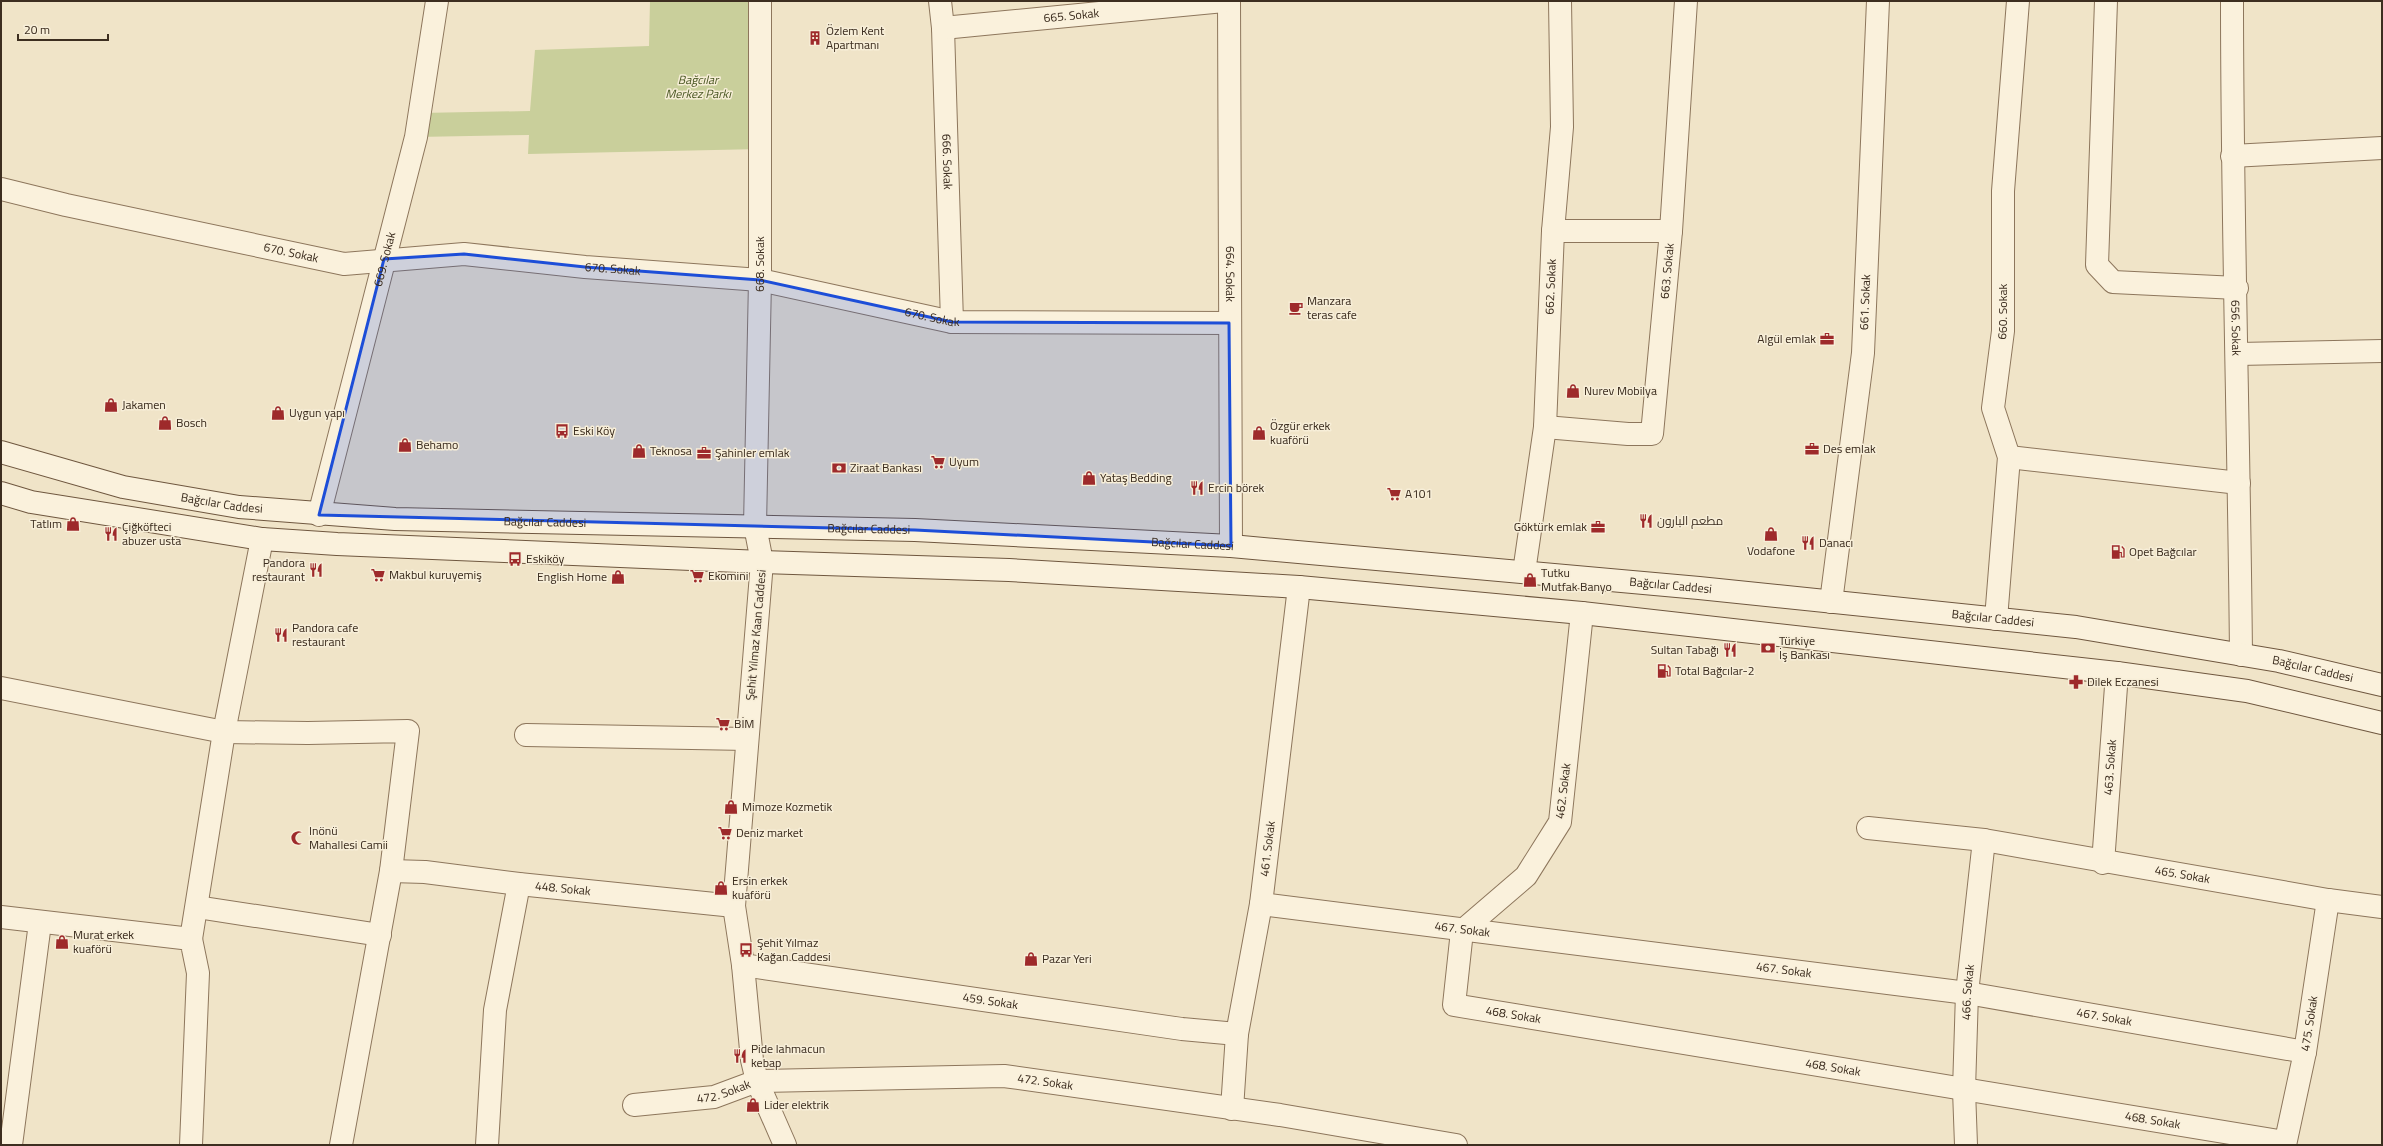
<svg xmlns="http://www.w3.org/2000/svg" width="2383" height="1146" font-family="Georgia,Cairo,serif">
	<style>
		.green { fill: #c9cf9b }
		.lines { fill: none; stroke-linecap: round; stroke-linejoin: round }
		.minor-casing { stroke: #8d765c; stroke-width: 24 }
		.tertiary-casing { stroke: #8d765c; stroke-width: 24 }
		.secondary-casing { stroke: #6f573f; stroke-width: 24 }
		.minor { stroke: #faf1dc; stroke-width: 22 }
		.tertiary { stroke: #faf1dc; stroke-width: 22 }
		.secondary { stroke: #faf1dc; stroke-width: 22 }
		.marked { fill: #1d4ed8; fill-opacity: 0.2; stroke: #1d4ed8; stroke-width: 3; stroke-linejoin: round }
		.labels { text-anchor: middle; stroke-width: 3; stroke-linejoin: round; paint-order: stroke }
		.street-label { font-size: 12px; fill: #3d2e20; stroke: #f7eed8 }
		.poi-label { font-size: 12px; fill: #3d2e20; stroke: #f7eed8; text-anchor: start }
		.park-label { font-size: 12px; font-style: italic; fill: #4d5a26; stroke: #f7eed8 }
	</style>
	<rect width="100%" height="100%" fill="#f0e4c8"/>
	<polygon class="green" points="650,1 760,1 761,149 528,154 529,135 416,137 420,113 530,111 535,50 649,46"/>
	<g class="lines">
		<defs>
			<g id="minor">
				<path id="s1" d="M 940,1 L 943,28 L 952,322"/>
				<path id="s2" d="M 1229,1 L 1231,546"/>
				<polyline points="2106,1 2097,265 2113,282 2237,288"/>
				<path id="s3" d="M 2232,1 C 2232,219 2239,437 2241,655"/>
				<path id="s4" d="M 943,28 L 1224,1"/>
				<polyline points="2232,156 2382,148"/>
				<path id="s5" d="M 1,189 L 66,205 L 344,264 L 464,254 L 585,267 L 760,280 L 952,322 L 1229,323"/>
				<polyline points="1553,231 1671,231"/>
				<polyline points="2238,354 2382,351"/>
				<path id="s6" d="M 1545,427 L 1628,434 L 1652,434 L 1671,231 L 1686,1"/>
				<polyline points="2009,457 2239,483"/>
				<path id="s7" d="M 319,515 L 416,137 L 437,1"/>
				<path id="s8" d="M 755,526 L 760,280 L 760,1"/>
				<path id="s9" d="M 1524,572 L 1545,427 L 1553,231 L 1562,127 L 1560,1"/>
				<path id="s10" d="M 1831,602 L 1863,353 L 1878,1"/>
				<path id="s11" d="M 1582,613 L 1560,822 L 1526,876 L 1462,931 L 1454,1005 L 2285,1142"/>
				<path id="s12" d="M 1996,619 L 2009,457 L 1993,408 L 2003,331 L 2003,191 L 2018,1"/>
				<polyline points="1,688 224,732 308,733 408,731 391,871 341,1145"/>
				<polyline points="526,735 747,739"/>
				<path id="s13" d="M 1868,828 L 1984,840 L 2328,900 L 2382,907"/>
				<path id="s14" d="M 2103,863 L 2117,673"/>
				<path id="s15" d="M 391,871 L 425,872 L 519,884 L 734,906"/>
				<path id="s16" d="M 1261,904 L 1967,993 L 2305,1052"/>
				<polyline points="197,907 380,935"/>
				<polyline points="1,917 191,939 198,973 191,1145"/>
				<polyline points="191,939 224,732 262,539"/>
				<path id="s17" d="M 743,965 L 1182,1029 L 1237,1034"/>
				<path id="s18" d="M 634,1105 L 714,1097 L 757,1081 L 1004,1076 L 1280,1115 L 1456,1145"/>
				<path id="s19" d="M 1232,1109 L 1237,1034 L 1261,904 L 1299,587"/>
				<polyline points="11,1145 40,923"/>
				<polyline points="487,1145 495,1010 519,884"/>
				<path id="s20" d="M 1966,1145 L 1964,1090 L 1967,993 L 1984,840"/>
				<path id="s21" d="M 2285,1145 L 2305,1052 L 2328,900"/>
			</g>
			<polyline id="tertiary" points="755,526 762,562 734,906 743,965 752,1060 757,1081 785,1145"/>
			<g id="secondary">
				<path id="s22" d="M 1,452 L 123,487 L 239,507 L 395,519 L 915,530 L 1231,546 L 1699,588 L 2076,627 L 2279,661 L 2382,685"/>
				<polyline points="1,493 31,502 262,539 337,544 762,562 1009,570 1299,587 1582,613 2117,673 2247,691 2382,723"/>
			</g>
		</defs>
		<use href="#minor" class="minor-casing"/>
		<use href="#tertiary" class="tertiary-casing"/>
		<use href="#secondary" class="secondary-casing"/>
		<use href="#minor" class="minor"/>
		<use href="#tertiary" class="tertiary"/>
		<use href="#secondary" class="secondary"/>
	</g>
	<path class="marked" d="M 464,254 L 585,267 L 760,280 L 952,322 L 1229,323 L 1231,546 L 915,530 L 319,515 L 384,259 Z"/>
	<defs>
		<symbol id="building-bare" viewBox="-9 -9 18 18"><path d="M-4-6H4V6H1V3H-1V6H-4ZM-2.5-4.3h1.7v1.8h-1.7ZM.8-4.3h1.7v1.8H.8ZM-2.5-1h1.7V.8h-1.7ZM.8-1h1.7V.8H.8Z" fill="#9e2a2b" stroke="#f7eed8" stroke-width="2.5" paint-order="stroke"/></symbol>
		<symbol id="cafe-bare" viewBox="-9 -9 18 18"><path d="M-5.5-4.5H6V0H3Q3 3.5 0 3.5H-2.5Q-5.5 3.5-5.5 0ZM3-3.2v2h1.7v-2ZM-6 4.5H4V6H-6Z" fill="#9e2a2b" stroke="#f7eed8" stroke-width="2.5" paint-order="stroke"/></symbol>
		<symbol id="office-bare" viewBox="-9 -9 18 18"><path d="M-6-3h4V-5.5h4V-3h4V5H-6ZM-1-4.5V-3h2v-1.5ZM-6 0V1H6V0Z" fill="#9e2a2b" stroke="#f7eed8" stroke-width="2.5" paint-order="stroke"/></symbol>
		<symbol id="shop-bare" viewBox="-9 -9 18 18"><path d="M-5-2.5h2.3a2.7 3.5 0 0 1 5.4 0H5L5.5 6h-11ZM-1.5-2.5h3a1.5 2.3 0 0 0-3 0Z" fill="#9e2a2b" stroke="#f7eed8" stroke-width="2.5" paint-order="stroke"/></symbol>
		<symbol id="bus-bare" viewBox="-9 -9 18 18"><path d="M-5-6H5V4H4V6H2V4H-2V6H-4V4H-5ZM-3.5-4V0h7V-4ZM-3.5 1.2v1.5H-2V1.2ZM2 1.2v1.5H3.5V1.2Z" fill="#9e2a2b" stroke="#f7eed8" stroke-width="2.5" paint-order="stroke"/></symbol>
		<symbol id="supermarket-bare" viewBox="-9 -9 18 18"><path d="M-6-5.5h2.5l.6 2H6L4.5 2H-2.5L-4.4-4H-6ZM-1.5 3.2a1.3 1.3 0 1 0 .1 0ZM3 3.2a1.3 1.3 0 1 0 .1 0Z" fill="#9e2a2b" stroke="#f7eed8" stroke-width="2.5" paint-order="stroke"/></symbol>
		<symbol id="bank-bare" viewBox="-9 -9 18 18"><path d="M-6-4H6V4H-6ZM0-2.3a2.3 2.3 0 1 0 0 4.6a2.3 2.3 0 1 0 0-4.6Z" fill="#9e2a2b" stroke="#f7eed8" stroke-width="2.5" paint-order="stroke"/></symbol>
		<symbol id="restaurant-bare" viewBox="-9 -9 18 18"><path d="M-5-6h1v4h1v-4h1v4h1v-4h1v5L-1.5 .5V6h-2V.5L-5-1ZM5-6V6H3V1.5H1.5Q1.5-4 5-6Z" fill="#9e2a2b" stroke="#f7eed8" stroke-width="2.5" paint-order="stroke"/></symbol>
		<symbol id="fuel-bare" viewBox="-9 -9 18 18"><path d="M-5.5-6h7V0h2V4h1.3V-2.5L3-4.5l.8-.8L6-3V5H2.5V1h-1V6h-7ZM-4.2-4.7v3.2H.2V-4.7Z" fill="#9e2a2b" stroke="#f7eed8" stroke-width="2.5" paint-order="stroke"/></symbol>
		<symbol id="pharmacy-bare" viewBox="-9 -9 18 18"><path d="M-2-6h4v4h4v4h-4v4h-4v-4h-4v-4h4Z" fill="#9e2a2b" stroke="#f7eed8" stroke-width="2.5" paint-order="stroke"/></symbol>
		<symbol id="mosque-bare" viewBox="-9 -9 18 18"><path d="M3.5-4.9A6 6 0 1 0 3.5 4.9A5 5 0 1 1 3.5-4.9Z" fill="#9e2a2b" stroke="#f7eed8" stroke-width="2.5" paint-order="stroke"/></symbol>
	</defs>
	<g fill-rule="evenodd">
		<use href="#building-bare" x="805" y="28" width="20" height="20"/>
		<use href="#cafe-bare" x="1286" y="298" width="20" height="20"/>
		<use href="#office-bare" x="1817" y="329" width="20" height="20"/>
		<use href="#shop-bare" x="1563" y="381" width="20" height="20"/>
		<use href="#shop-bare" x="101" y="395" width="20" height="20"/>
		<use href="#shop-bare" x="268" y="403" width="20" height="20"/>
		<use href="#shop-bare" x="155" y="413" width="20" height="20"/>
		<use href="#bus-bare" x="552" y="421" width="20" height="20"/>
		<use href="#shop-bare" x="1249" y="423" width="20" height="20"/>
		<use href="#shop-bare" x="395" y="435" width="20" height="20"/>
		<use href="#office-bare" x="1802" y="439" width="20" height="20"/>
		<use href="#shop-bare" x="629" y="441" width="20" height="20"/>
		<use href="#office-bare" x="694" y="443" width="20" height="20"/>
		<use href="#supermarket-bare" x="928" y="452" width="20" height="20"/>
		<use href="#bank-bare" x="829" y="458" width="20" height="20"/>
		<use href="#shop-bare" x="1079" y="468" width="20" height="20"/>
		<use href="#restaurant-bare" x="1187" y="478" width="20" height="20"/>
		<use href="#supermarket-bare" x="1384" y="484" width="20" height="20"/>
		<use href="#restaurant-bare" x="1636" y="511" width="20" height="20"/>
		<use href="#shop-bare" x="63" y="514" width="20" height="20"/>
		<use href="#office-bare" x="1588" y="517" width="20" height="20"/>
		<use href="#restaurant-bare" x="101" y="524" width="20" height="20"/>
		<use href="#shop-bare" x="1761" y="524" width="20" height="20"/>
		<use href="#restaurant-bare" x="1798" y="533" width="20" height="20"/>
		<use href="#fuel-bare" x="2108" y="542" width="20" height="20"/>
		<use href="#bus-bare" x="505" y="549" width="20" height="20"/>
		<use href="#restaurant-bare" x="306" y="560" width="20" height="20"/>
		<use href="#supermarket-bare" x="368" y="565" width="20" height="20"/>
		<use href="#supermarket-bare" x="687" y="566" width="20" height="20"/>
		<use href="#shop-bare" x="608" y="567" width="20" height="20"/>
		<use href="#shop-bare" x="1520" y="570" width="20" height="20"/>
		<use href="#restaurant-bare" x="271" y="625" width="20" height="20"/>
		<use href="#bank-bare" x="1758" y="638" width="20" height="20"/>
		<use href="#restaurant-bare" x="1720" y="640" width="20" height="20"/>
		<use href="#fuel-bare" x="1654" y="661" width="20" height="20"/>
		<use href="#pharmacy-bare" x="2066" y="672" width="20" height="20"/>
		<use href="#supermarket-bare" x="713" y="714" width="20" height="20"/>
		<use href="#shop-bare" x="721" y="797" width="20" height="20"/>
		<use href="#supermarket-bare" x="715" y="823" width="20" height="20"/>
		<use href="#mosque-bare" x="288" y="828" width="20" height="20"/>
		<use href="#shop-bare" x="711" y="878" width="20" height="20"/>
		<use href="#shop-bare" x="52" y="932" width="20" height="20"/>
		<use href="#bus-bare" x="736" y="940" width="20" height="20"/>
		<use href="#shop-bare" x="1021" y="949" width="20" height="20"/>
		<use href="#restaurant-bare" x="730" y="1046" width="20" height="20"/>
		<use href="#shop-bare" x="743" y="1095" width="20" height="20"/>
	</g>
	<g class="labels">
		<g class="street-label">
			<text dy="4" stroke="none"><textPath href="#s4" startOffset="129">665. Sokak</textPath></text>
			<text dy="4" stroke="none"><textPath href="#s1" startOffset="161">666. Sokak</textPath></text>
			<text dy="4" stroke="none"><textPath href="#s5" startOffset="297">670. Sokak</textPath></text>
			<text dy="4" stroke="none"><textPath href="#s7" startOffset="264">669. Sokak</textPath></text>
			<text dy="4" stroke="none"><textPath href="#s8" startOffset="262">668. Sokak</textPath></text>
			<text dy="4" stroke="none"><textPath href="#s5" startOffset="621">670. Sokak</textPath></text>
			<text dy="4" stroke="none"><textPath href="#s6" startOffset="271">663. Sokak</textPath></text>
			<text dy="4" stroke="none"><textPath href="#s2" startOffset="273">664. Sokak</textPath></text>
			<text dy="4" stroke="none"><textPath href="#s9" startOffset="287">662. Sokak</textPath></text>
			<text dy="4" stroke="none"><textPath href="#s10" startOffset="302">661. Sokak</textPath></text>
			<text dy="4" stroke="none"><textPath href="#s12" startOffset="311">660. Sokak</textPath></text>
			<text dy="4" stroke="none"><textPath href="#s5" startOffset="945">670. Sokak</textPath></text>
			<text dy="4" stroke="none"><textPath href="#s3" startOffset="327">656. Sokak</textPath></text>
			<text dy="4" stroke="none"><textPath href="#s22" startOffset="227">Bağcılar Caddesi</textPath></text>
			<text dy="4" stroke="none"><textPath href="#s22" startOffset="551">Bağcılar Caddesi</textPath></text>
			<text dy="4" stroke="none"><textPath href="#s22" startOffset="875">Bağcılar Caddesi</textPath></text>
			<text dy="4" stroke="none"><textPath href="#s22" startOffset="1199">Bağcılar Caddesi</textPath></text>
			<text dy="4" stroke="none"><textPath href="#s22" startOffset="1679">Bağcılar Caddesi</textPath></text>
			<text dy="4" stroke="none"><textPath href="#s22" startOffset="2003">Bağcılar Caddesi</textPath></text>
			<text transform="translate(756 635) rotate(-85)" y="4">Şehit Yılmaz Kaan Caddesi</text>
			<text dy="4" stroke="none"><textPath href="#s22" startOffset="2327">Bağcılar Caddesi</textPath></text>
			<text dy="4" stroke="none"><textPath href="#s14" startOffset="96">463. Sokak</textPath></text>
			<text transform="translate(1563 791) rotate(-83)" y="4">462. Sokak</text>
			<text dy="4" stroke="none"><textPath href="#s19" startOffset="263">461. Sokak</textPath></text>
			<text dy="4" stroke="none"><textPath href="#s13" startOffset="318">465. Sokak</textPath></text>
			<text dy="4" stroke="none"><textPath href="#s15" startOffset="173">448. Sokak</textPath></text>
			<text dy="4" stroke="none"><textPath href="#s16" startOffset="203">467. Sokak</textPath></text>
			<text dy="4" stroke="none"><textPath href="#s16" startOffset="527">467. Sokak</textPath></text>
			<text dy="4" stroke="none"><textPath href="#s20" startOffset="153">466. Sokak</textPath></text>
			<text dy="4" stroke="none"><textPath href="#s17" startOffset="250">459. Sokak</textPath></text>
			<text dy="4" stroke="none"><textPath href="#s11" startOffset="493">468. Sokak</textPath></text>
			<text dy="4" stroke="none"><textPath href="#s16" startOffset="851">467. Sokak</textPath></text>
			<text dy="4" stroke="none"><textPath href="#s21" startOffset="124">475. Sokak</textPath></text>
			<text dy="4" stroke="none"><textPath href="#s11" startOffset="817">468. Sokak</textPath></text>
			<text dy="4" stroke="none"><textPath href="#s18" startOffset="415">472. Sokak</textPath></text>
			<text dy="4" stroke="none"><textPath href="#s18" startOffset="91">472. Sokak</textPath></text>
			<text dy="4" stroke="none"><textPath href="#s11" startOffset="1141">468. Sokak</textPath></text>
		</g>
		<g class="poi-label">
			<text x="826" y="35">Özlem Kent<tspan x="826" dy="14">Apartmanı</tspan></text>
			<text x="1307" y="305">Manzara<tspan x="1307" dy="14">teras cafe</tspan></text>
			<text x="1816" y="343" text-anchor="end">Algül emlak</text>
			<text x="1584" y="395">Nurev Mobilya</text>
			<text x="122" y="409">Jakamen</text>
			<text x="289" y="417">Uygun yapı</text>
			<text x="176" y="427">Bosch</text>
			<text x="1270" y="430">Özgür erkek<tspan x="1270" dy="14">kuaförü</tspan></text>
			<text x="573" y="435">Eski Köy</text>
			<text x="416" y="449">Behamo</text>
			<text x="1823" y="453">Des emlak</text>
			<text x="650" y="455">Teknosa</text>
			<text x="715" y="457">Şahinler emlak</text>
			<text x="949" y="466">Uyum</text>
			<text x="850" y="472">Ziraat Bankası</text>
			<text x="1100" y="482">Yataş Bedding</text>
			<text x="1208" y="492">Ercin börek</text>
			<text x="1405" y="498">A101</text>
			<text x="1657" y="525">مطعم البارون</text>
			<text x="62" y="528" text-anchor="end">Tatlım</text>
			<text x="122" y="531">Çiğköfteci<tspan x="122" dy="14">abuzer usta</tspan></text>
			<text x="1587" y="531" text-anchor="end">Göktürk emlak</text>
			<text x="1819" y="547">Danacı</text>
			<text x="1771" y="555" text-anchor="middle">Vodafone</text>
			<text x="2129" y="556">Opet Bağcılar</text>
			<text x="526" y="563">Eskiköy</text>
			<text x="305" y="567" text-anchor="end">Pandora<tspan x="305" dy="14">restaurant</tspan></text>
			<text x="1541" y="577">Tutku<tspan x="1541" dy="14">Mutfak Banyo</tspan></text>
			<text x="389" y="579">Makbul kuruyemiş</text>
			<text x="708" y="580">Ekomini</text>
			<text x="607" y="581" text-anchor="end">English Home</text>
			<text x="292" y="632">Pandora cafe<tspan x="292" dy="14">restaurant</tspan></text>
			<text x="1779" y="645">Türkiye<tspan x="1779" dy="14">İş Bankası</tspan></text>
			<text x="1719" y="654" text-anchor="end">Sultan Tabağı</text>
			<text x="1675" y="675">Total Bağcılar-2</text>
			<text x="2087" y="686">Dilek Eczanesi</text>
			<text x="734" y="728">BİM</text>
			<text x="742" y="811">Mimoze Kozmetik</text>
			<text x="309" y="835">Inönü<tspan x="309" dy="14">Mahallesi Camii</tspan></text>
			<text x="736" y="837">Deniz market</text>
			<text x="732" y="885">Ersin erkek<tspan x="732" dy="14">kuaförü</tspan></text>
			<text x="73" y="939">Murat erkek<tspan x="73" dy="14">kuaförü</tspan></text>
			<text x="757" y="947">Şehit Yılmaz<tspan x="757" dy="14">Kağan Caddesi</tspan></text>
			<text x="1042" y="963">Pazar Yeri</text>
			<text x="751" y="1053">Pide lahmacun<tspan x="751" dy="14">kebap</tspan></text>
			<text x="764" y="1109">Lider elektrik</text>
		</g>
		<g class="park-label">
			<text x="698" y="84">Bağcılar<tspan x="698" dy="14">Merkez Parkı</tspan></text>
		</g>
	</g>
	<rect width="2383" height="1146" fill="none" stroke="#3d2e20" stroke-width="4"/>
	<path d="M18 34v6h90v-6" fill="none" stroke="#3d2e20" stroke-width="2"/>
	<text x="24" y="34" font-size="12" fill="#3d2e20" stroke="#f7eed8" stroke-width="3" paint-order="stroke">20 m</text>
</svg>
